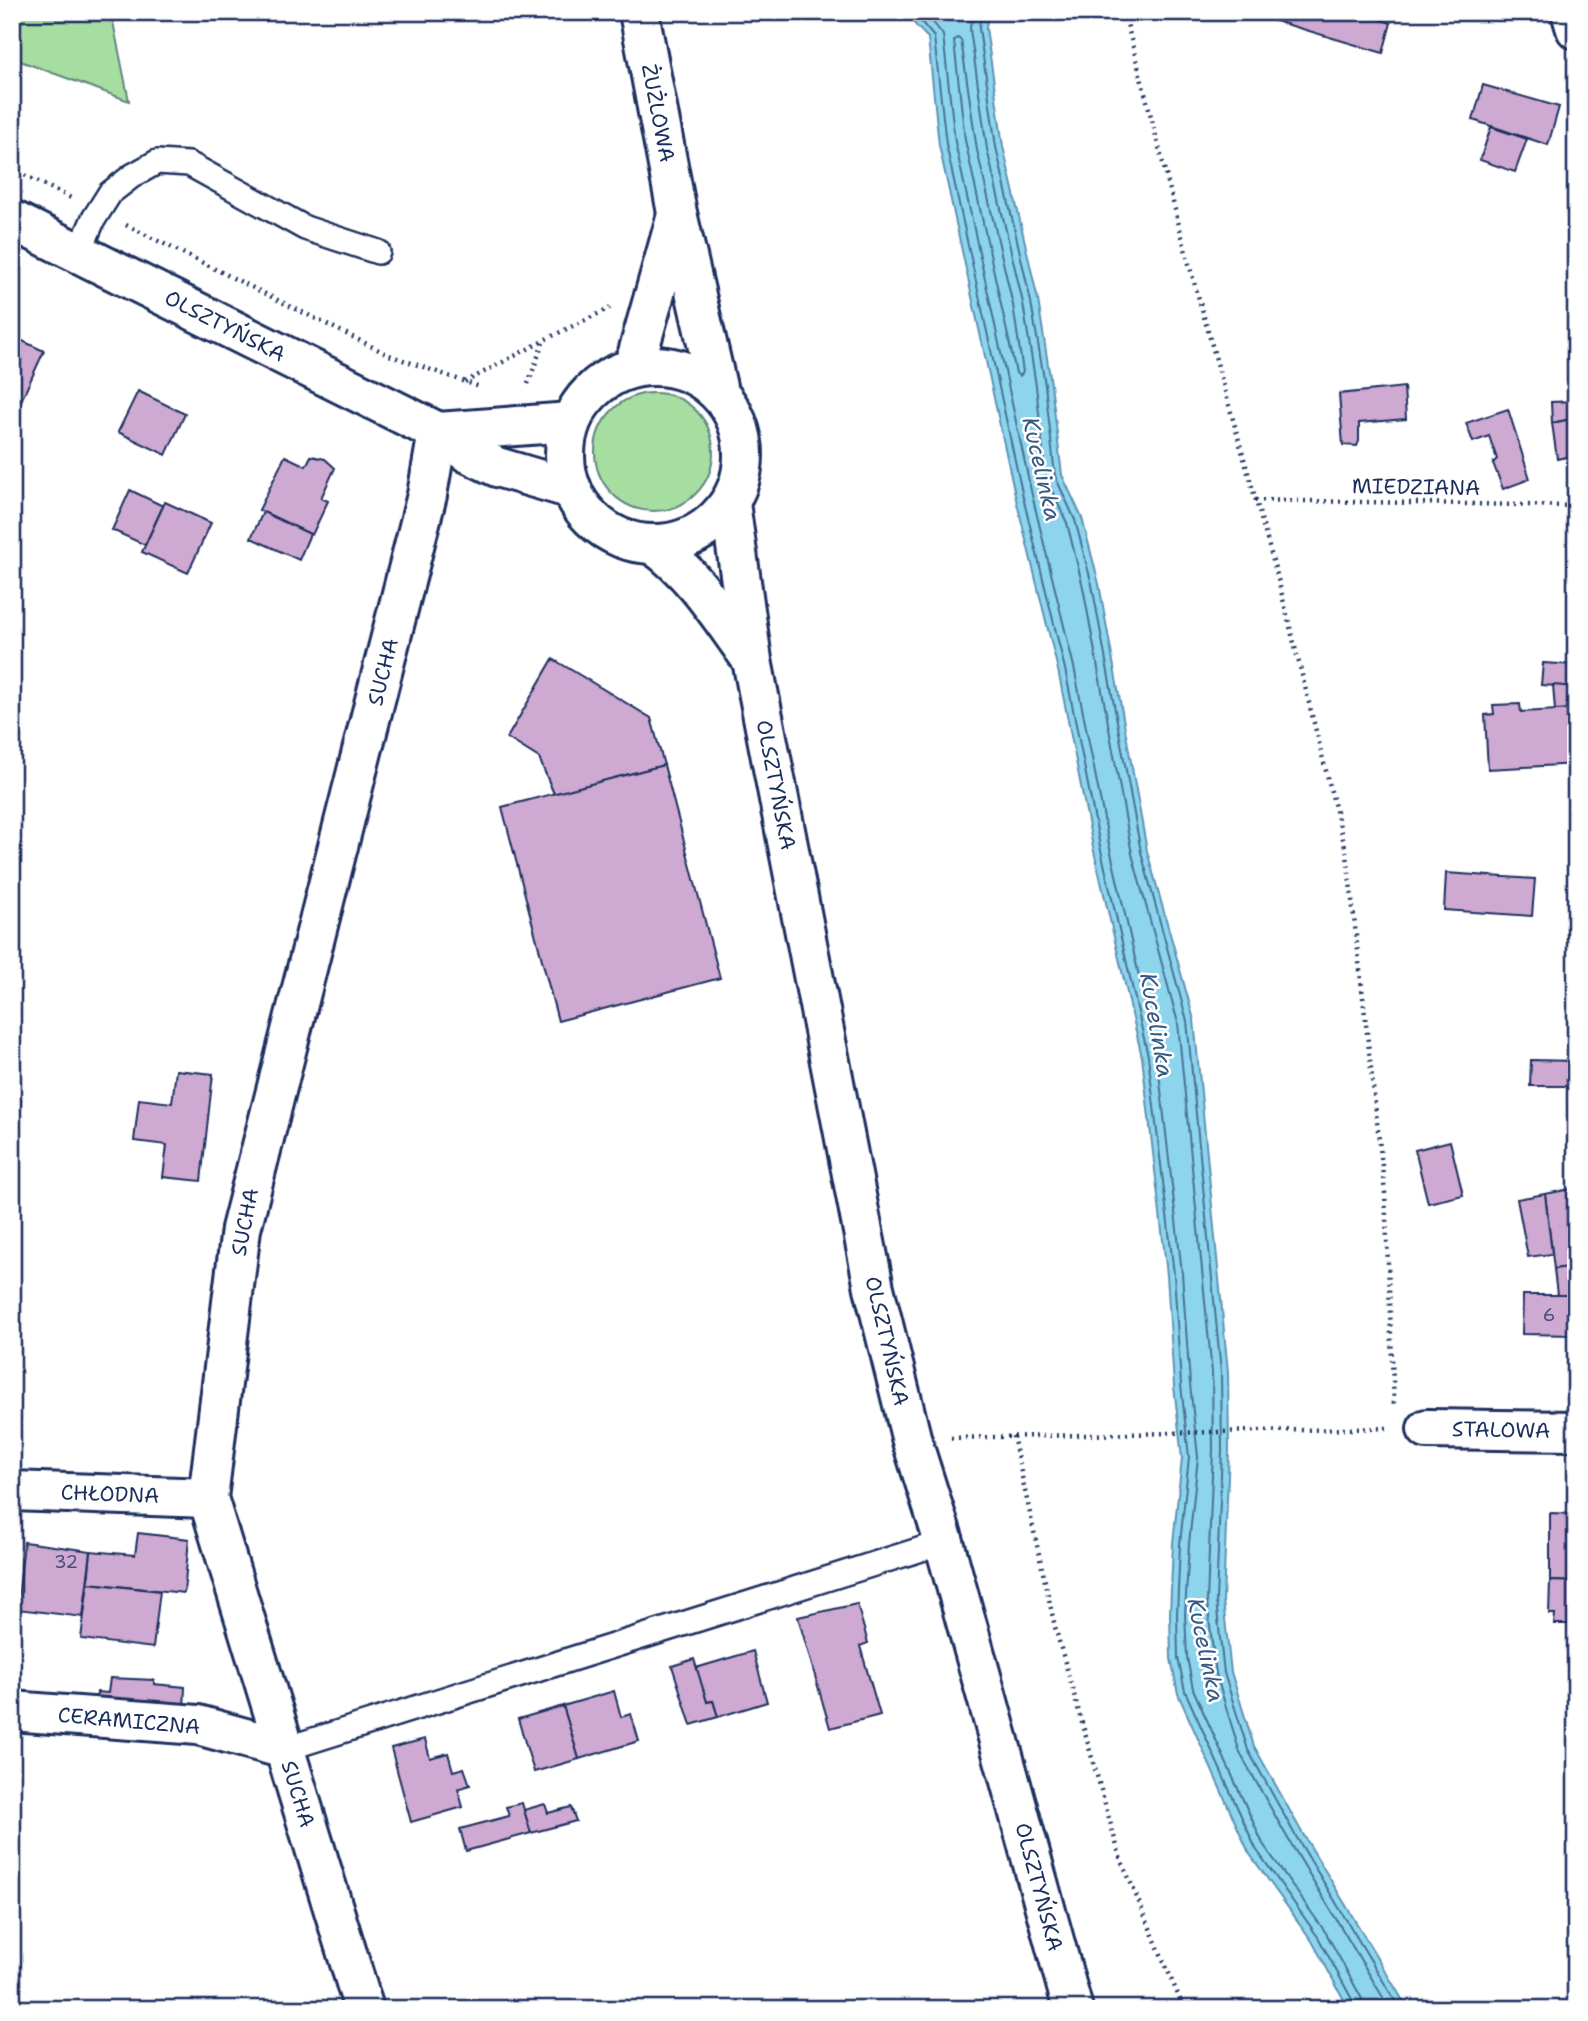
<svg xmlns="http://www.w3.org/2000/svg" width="1588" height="2021" font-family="'Shantell Sans',sans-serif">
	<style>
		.green { fill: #a6dda0; stroke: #60867f; stroke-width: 2 }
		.water { fill: #8cd5ed; stroke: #5f93b4; stroke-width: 2 }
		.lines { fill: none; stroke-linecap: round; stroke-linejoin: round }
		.shore { stroke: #487197; stroke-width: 2 }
		.building { fill: #cea9d1; stroke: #1b2f5e; stroke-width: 2 }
		.lane-casing { stroke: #1b2f5e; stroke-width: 28 }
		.street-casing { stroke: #1b2f5e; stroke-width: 44 }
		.secondary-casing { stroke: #1b2f5e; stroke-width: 44 }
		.path { stroke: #1b2f5e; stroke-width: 4.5; stroke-dasharray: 2 5; stroke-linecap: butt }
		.lane { stroke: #fff; stroke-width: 23 }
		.street { stroke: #fff; stroke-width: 38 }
		.secondary { stroke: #fff; stroke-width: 38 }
		.labels { text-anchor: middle; stroke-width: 5; stroke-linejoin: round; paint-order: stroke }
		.number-label { font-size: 18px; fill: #484e7b }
		.street-label { font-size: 21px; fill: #1b2f5e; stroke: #fff }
		.water-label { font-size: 23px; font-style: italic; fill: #375882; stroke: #fff }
	</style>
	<rect width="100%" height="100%" fill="#fff"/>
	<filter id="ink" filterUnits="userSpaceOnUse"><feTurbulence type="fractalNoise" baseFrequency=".0143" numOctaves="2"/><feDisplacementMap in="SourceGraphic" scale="14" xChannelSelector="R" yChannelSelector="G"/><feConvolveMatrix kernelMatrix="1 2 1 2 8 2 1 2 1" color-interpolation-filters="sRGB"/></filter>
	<g filter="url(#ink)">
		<g class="green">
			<polygon points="12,12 111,12 129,101 12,58"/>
			<circle cx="654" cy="452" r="59"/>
		</g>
		<polygon class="water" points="903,12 988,12 986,28 1003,146 1038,300 1051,384 1062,475 1082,518 1099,584 1147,851 1194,1020 1228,1372 1229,1450 1223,1601 1231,1672 1254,1746 1300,1829 1408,2009 1349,2009 1312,1941 1249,1853 1178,1694 1171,1659 1170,1614 1173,1543 1182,1458 1174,1386 1167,1275 1142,1057 1093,847 1058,670 1016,499 939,145 928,38"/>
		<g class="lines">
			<g class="shore">
				<polyline points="913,12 934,37 946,144 1023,497 1065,669 1100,846 1148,1056 1174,1274 1181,1385 1189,1457 1180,1544 1177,1614 1178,1658 1185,1691 1256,1849 1318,1937 1354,2003 1354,2009"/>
				<polyline points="925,12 943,35 955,142 1032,495 1074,667 1109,844 1157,1055 1182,1273 1190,1384 1198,1457 1189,1544 1185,1614 1187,1657 1193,1689 1263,1844 1326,1933 1362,1999 1363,2009"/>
				<polyline points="972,12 970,29 987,149 1023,303 1036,386 1046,478 1067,523 1083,587 1132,854 1178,1023 1212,1373 1213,1450 1207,1601 1216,1674 1240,1753 1287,1837 1390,2009"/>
				<polyline points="981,12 979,28 996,147 1031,302 1045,385 1055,476 1075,520 1092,585 1141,852 1187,1021 1221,1372 1222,1450 1216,1601 1224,1673 1248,1750 1294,1833 1400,2009"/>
				<polygon points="957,38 961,40 977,150 1013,305 1023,372 1020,376 1016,373 965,140 954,41"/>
			</g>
		</g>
		<g class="building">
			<polygon points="1263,12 1357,12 1391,23 1383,53 1262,17"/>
			<polygon points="1483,85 1559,107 1548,145 1473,120"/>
			<polygon points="1491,127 1527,139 1515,172 1480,160"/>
			<polygon points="12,336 44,351 15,414 12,413"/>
			<polygon points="1404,387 1406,419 1359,423 1359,441 1357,446 1343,445 1339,394"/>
			<polygon points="138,391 185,414 166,455 118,432"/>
			<polygon points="1576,401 1576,418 1552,423 1551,402"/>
			<polygon points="1508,409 1530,479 1503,489 1493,463 1497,459 1489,436 1473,442 1466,423"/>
			<polygon points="1576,418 1576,455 1557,459 1552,423"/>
			<polygon points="285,456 306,466 311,456 325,459 335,468 321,498 328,501 312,535 259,510"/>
			<polygon points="130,490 163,506 145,545 112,530"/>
			<polygon points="165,502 211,523 188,573 142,552"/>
			<polygon points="263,512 310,534 299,560 251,538"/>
			<polygon points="553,659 651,718 664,765 554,794 539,758 507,738"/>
			<polygon points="1543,663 1576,665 1576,687 1541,685"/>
			<polygon points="1553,685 1576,687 1576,709 1555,710"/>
			<polygon points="1520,704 1521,712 1576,709 1576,764 1488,769 1485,715 1494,714 1493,705"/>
			<polygon points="664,765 720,978 558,1021 502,807"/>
			<polygon points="1446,873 1535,879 1532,916 1444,910"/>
			<polygon points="1531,1060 1576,1061 1576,1086 1530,1086"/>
			<polygon points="176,1070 213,1074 201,1181 163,1177 167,1145 134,1141 139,1099 172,1103"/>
			<polygon points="12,1099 21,1100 12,1167"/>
			<polygon points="1450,1141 1463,1195 1428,1203 1415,1150"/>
			<polygon points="1576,1188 1576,1266 1554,1269 1545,1194"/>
			<polygon points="1545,1194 1552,1254 1528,1257 1517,1199"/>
			<polygon points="1576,1266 1576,1295 1557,1295 1554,1269"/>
			<polygon points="1523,1295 1576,1295 1576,1335 1522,1334"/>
			<polygon points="1550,1513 1576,1514 1576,1582 1550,1581"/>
			<polygon points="138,1533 189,1539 184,1593 88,1583 91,1551 135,1555"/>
			<polygon points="24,1542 91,1551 83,1617 17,1609"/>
			<polygon points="1550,1581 1576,1582 1576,1624 1554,1624 1555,1614 1549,1614"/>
			<polygon points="88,1583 160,1591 153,1648 81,1639"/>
			<polygon points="857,1604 868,1643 860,1646 880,1715 830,1728 798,1617"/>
			<polygon points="753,1651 767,1702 718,1717 713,1701 707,1702 696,1668"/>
			<polygon points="694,1659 707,1702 713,1701 718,1717 691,1725 672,1666"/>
			<polygon points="110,1678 154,1680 154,1684 185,1687 184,1709 96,1704 97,1692 108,1693"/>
			<polygon points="614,1691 621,1717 631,1714 639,1741 579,1759 563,1706"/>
			<polygon points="563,1706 579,1759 534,1772 518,1719"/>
			<polygon points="425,1739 430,1758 448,1753 453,1771 464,1768 470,1785 458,1789 463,1807 411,1822 391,1748"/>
			<polygon points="522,1803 531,1833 466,1851 460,1829 509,1816 506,1807"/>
			<polygon points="545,1804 548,1813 571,1807 576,1821 531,1833 524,1810"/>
		</g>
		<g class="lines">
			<defs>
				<g id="lane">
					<polyline points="79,253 93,220 110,193 132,176 157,162 189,164 305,228 378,252"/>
					<polyline points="285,1749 944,1542"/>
				</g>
				<g id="street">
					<polyline points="1571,12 1576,29"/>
					<polyline points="1427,1429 1576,1431"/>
					<polyline points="12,1491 208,1498"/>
					<polyline points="12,1711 198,1725 285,1749"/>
					<polyline points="364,2009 208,1498 241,1229 427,495 438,432"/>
				</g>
				<g id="secondary">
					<polyline points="639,12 677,213 718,391"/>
					<polyline points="12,220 438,432 468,453 497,467 572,489"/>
					<circle cx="654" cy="455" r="89"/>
					<polyline points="634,367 677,215"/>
					<polyline points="438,432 570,422"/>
					<polyline points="730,503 752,660 874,1288 912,1441 944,1542 1073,2009"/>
					<path d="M 654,545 C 695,575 719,615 749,656"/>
				</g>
			</defs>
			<use href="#lane" class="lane-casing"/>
			<use href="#street" class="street-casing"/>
			<use href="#secondary" class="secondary-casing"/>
			<g class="path">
				<polyline points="1124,12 1189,264 1277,575 1347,855 1385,1193 1394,1406"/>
				<polyline points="12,169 71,198"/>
				<polyline points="126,225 389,355 480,387"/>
				<polyline points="465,382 543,341"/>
				<polyline points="528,384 544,340 610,308"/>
				<polyline points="1255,500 1576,506"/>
				<polyline points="576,528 599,547 617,556"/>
				<polyline points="1013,1436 1055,1627 1120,1857 1184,2009"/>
				<polyline points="951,1438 1390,1428"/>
			</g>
			<use href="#lane" class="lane"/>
			<use href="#street" class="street"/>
			<use href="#secondary" class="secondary"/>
		</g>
	</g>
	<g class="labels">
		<g class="number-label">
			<text x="1549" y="1321">6</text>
			<text x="66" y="1568">32</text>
		</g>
		<g class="street-label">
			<text transform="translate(658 113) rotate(79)" y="7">ŻUŻLOWA</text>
			<text transform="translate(225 326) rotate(27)" y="7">OLSZTYŃSKA</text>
			<text transform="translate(1416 487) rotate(1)" y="7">MIEDZIANA</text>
			<text transform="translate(383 672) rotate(-76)" y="7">SUCHA</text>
			<text transform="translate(776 785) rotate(79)" y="7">OLSZTYŃSKA</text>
			<text transform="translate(245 1222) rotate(-79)" y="7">SUCHA</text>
			<text transform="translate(887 1341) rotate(77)" y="7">OLSZTYŃSKA</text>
			<text transform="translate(1501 1430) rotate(1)" y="7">STALOWA</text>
			<text transform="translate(110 1494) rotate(2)" y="7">CHŁODNA</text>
			<text transform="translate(129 1721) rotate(5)" y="7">CERAMICZNA</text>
			<text transform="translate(298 1794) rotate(73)" y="7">SUCHA</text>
			<text transform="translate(1039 1887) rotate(75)" y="7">OLSZTYŃSKA</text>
		</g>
		<g class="water-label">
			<text transform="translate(1042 469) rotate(77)" y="8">Kucelinka</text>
			<text transform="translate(1157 1025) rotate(80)" y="8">Kucelinka</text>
			<text transform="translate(1206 1650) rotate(78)" y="8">Kucelinka</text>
		</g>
	</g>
	<rect width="1588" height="2021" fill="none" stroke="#fff" stroke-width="42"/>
	<rect x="21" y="21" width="1546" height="1979" fill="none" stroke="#1b2f5e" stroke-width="2.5" filter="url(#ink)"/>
</svg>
